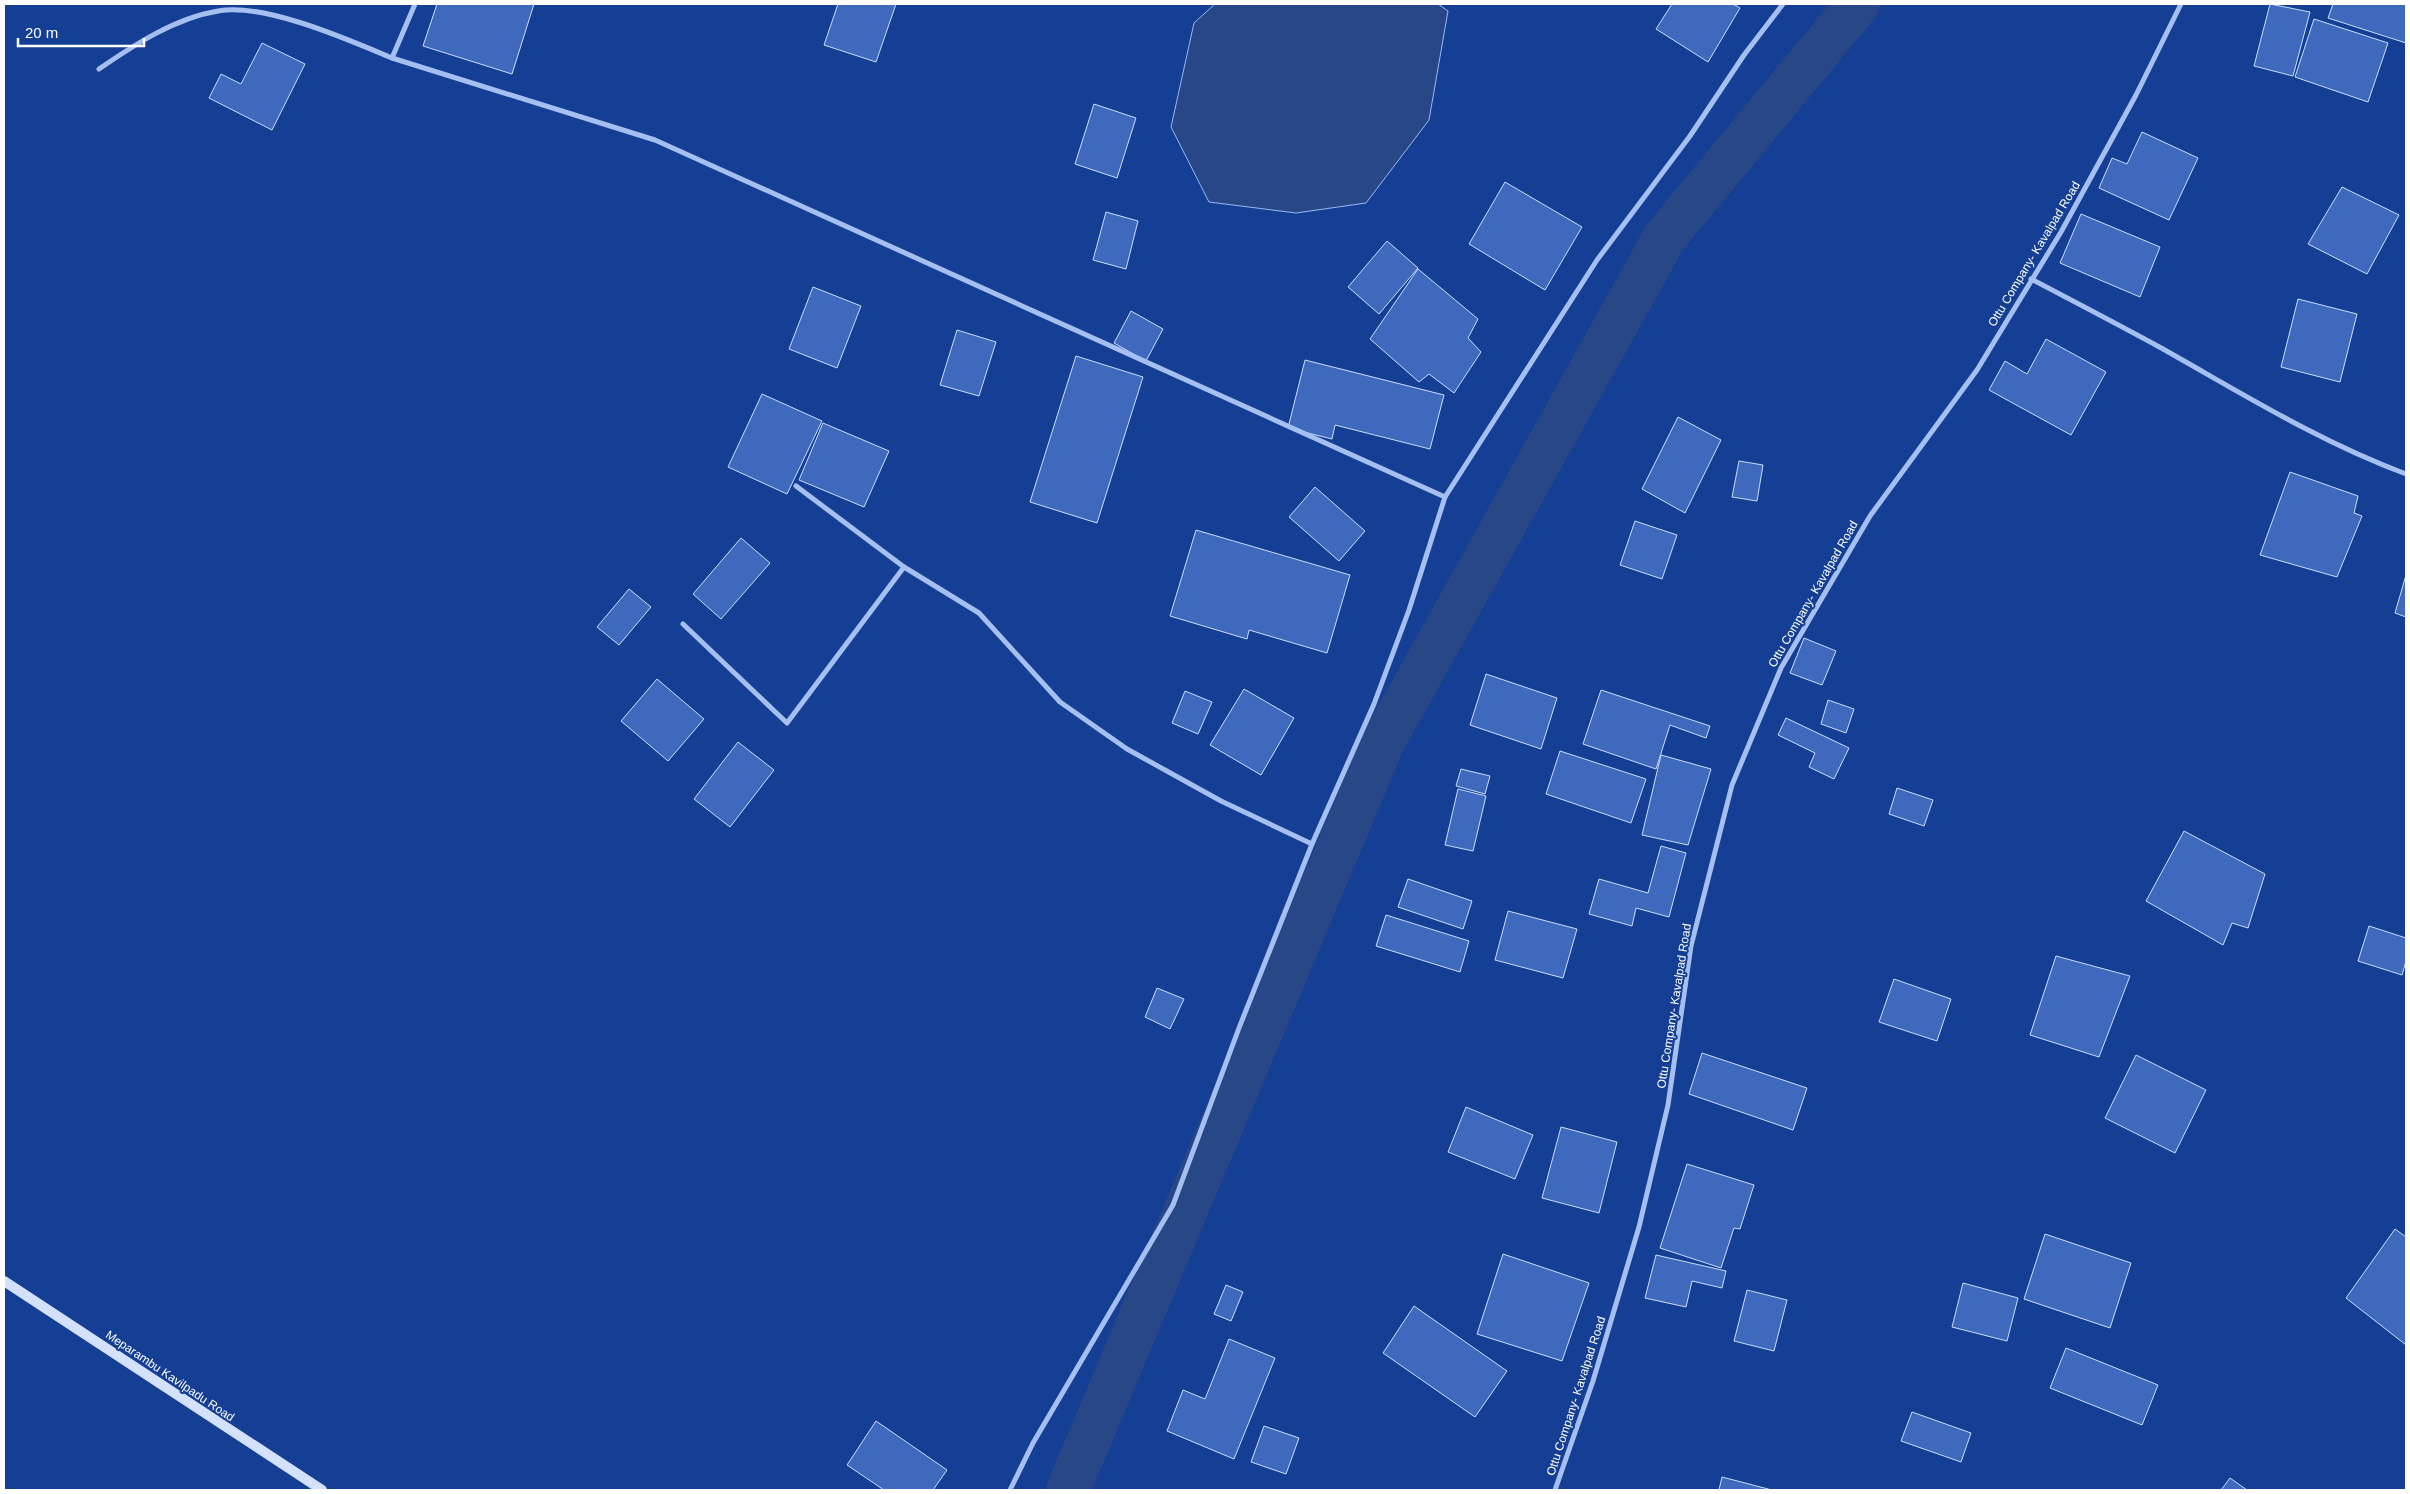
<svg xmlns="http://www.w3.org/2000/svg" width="2410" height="1494" font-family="Helvetica,sans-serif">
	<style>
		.water { fill: #284787; stroke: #97b9f4 }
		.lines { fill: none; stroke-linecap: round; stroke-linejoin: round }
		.canal { stroke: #284787; stroke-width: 44 }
		.building { fill: #3e69bc; stroke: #ccddfc }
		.street { stroke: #a5bff1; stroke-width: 5 }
		.secondary { stroke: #d3e1fc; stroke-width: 10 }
		.labels { text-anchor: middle; stroke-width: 4; stroke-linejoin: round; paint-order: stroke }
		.street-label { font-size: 12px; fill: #fff; stroke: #153f94 }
	</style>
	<rect width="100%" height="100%" fill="#153f94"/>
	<polygon class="water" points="1215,4 1438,4 1448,11 1429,120 1366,203 1296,213 1209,202 1171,127 1194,23"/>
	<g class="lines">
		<polyline class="canal" points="1068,1490 1383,742 1665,237 1858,4"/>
	</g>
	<g class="building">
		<polygon points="437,4 534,4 512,74 423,46"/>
		<polygon points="838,4 896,4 876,62 824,45"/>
		<polygon points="1672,4 1733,4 1740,8 1708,62 1656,29"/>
		<polygon points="2270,4 2310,12 2293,76 2254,66"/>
		<polygon points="2333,4 2406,4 2406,43 2328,18"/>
		<polygon points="2314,19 2388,43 2368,102 2295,77"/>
		<polygon points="262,43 305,64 272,130 209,98 221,74 241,84"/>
		<polygon points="1094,104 1136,118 1117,178 1075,164"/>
		<polygon points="2142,132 2198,158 2169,220 2099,188 2112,158 2127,164"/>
		<polygon points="1505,182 1582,227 1545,290 1469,244"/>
		<polygon points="2342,187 2399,215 2367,274 2308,244"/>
		<polygon points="1106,212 1138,221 1126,269 1093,260"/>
		<polygon points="2081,214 2160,247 2140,297 2060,263"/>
		<polygon points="1387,241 1418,268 1379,314 1348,287"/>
		<polygon points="1418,269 1478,319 1468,338 1481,352 1454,393 1429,374 1419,382 1370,339"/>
		<polygon points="813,287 861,306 837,368 789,349"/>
		<polygon points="2298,299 2357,314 2340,382 2281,367"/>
		<polygon points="1131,311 1163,329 1146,361 1114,343"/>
		<polygon points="957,330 996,342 979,396 940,385"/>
		<polygon points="2046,339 2106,372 2071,435 1989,390 2005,361 2027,374"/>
		<polygon points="1076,356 1143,377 1097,523 1030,502"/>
		<polygon points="1305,360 1444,395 1430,449 1335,425 1332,439 1288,428"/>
		<polygon points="762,394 822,421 787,494 728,467"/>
		<polygon points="1678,417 1721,440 1685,513 1642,489"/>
		<polygon points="823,423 889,451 864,507 799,480"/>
		<polygon points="1739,461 1763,465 1757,501 1732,497"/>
		<polygon points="2290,472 2358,496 2354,513 2362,516 2337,577 2260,555"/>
		<polygon points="1315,487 1365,531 1339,561 1289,517"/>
		<polygon points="1635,521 1677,535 1662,579 1620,565"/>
		<polygon points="1196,530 1350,575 1327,653 1249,630 1247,639 1170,616"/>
		<polygon points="741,538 770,563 721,619 693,594"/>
		<polygon points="2406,575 2406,617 2395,613"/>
		<polygon points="629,589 651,607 619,645 597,627"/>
		<polygon points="1804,638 1836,651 1822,685 1790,673"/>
		<polygon points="1486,674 1557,698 1541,749 1470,725"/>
		<polygon points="657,679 704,719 668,761 621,721"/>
		<polygon points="1244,689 1294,718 1261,775 1210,745"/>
		<polygon points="1601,690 1710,726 1706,738 1670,725 1656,769 1583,744"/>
		<polygon points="1185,691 1212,702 1198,734 1172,723"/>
		<polygon points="1828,700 1854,709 1846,733 1821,724"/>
		<polygon points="1786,718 1849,748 1834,779 1809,767 1815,753 1778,735"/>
		<polygon points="738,742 774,770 730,827 694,799"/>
		<polygon points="1560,751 1646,779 1631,823 1546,794"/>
		<polygon points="1661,755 1711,769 1688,845 1642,835"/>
		<polygon points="1461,769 1490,776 1485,794 1456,786"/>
		<polygon points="1897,788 1933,800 1924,826 1889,814"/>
		<polygon points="1458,789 1486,796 1473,851 1445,845"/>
		<polygon points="2184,831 2265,874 2248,928 2232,923 2223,945 2146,901"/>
		<polygon points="1661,846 1686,853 1669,917 1636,908 1632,926 1589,914 1599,879 1648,893"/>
		<polygon points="1408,879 1472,901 1463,929 1398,907"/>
		<polygon points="1508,911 1577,929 1563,978 1495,960"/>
		<polygon points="1386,915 1469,941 1460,972 1376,946"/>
		<polygon points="2369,926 2406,938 2406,961 2402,975 2358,961"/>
		<polygon points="2056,956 2130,976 2099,1057 2030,1035"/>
		<polygon points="1894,979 1951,999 1937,1041 1879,1022"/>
		<polygon points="1157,988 1184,999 1170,1029 1145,1017"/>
		<polygon points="1702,1053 1807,1088 1793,1130 1689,1094"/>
		<polygon points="2136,1055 2206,1090 2175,1153 2105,1118"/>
		<polygon points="1466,1107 1533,1135 1515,1179 1448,1152"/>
		<polygon points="1561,1127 1617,1142 1599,1213 1542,1198"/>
		<polygon points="1687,1164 1754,1185 1740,1229 1734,1228 1721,1268 1660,1248"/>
		<polygon points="2395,1229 2406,1237 2406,1345 2346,1298"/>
		<polygon points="2045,1234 2131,1263 2110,1328 2024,1299"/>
		<polygon points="1503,1254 1589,1283 1562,1361 1477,1334"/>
		<polygon points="1656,1255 1726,1271 1722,1288 1692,1281 1686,1307 1645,1298"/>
		<polygon points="1963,1283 2018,1298 2007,1341 1952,1327"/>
		<polygon points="1226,1285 1243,1292 1231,1321 1214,1314"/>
		<polygon points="1747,1290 1787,1300 1774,1351 1734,1341"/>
		<polygon points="1414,1306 1507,1371 1475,1417 1383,1353"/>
		<polygon points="1229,1339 1275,1358 1234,1459 1167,1431 1183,1390 1205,1399"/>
		<polygon points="2066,1348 2158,1385 2142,1425 2050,1388"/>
		<polygon points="1912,1412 1971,1433 1961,1462 1901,1441"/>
		<polygon points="876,1421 947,1470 933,1490 884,1490 847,1465"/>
		<polygon points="1264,1426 1299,1438 1286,1474 1251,1462"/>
		<polygon points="1722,1477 1772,1490 1719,1490"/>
		<polygon points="2230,1478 2247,1490 2221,1490"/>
	</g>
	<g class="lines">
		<g class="street">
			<polyline points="392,58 655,140 1445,497"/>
			<path d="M 99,69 C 134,45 175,18 218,11 C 263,2 349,40 392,58 L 415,4"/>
			<path d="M 2031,279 C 2075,302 2119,325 2163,349 C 2243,394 2320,442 2406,474"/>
			<polyline points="796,486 904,567"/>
			<polyline points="683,624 787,723 904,567 979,613 1060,702 1127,749 1221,801 1312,844"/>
			<polyline points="1010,1490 1033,1443 1173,1205 1239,1028 1312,844 1374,704 1409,610 1445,497 1597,260 1690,136 1744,55 1783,4"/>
			<polyline points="1555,1490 1593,1381 1639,1227 1668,1105 1691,946 1732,785 1781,668 1870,516 1977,370 2061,232 2136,95 2181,4"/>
		</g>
		<polyline class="secondary" points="4,1281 322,1490"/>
	</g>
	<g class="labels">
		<g class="street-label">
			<text transform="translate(2034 254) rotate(-59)" y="4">Ottu Company- Kavalpad Road</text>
			<text transform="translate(1813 594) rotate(-60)" y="4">Ottu Company- Kavalpad Road</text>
			<text transform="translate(1674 1006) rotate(-81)" y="4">Ottu Company- Kavalpad Road</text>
			<text transform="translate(170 1376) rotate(34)" y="4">Meparambu Kavilpadu Road</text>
			<text transform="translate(1576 1396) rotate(-72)" y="4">Ottu Company- Kavalpad Road</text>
		</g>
	</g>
	<rect width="2410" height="1494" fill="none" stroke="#ffffff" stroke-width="10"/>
	<path d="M18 38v8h126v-8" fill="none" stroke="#ffffff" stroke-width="2.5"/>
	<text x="25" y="38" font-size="15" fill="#ffffff" stroke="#153f94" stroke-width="4" paint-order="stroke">20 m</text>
</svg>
